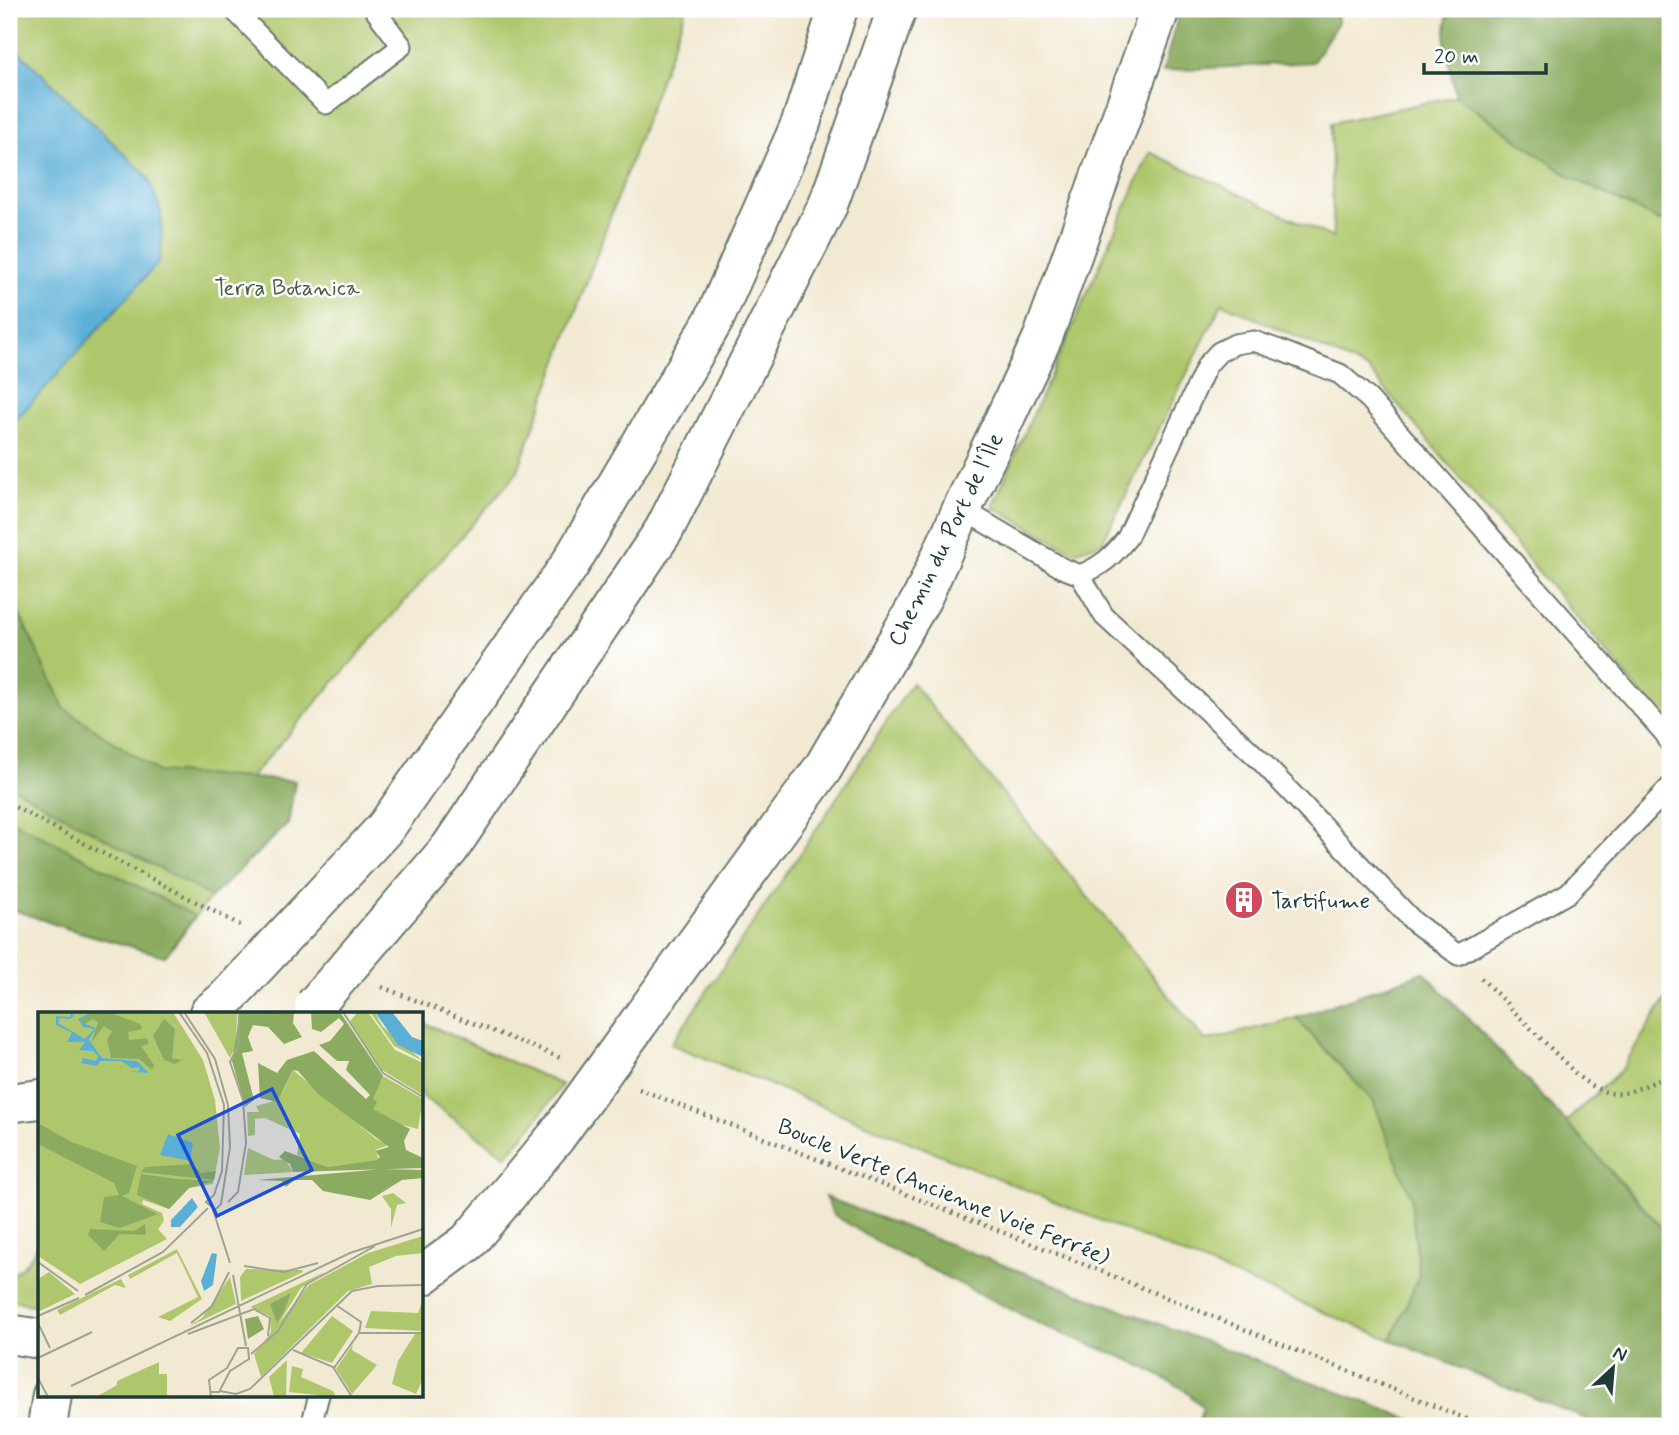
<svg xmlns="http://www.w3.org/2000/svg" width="1679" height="1435" font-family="Mynerve,sans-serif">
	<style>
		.green { fill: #afc76c; stroke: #678250; stroke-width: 2 }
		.forest { fill: #8bac60; stroke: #55744a; stroke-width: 2 }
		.water { fill: #5bafd7; stroke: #3d7686; stroke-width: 2 }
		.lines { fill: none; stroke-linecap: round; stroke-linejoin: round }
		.service-casing { stroke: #69796b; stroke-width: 23 }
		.minor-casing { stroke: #69796b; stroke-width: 42 }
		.secondary-casing { stroke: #69796b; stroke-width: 42 }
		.path { stroke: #69796b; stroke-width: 4.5; stroke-dasharray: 2 5; stroke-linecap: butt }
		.service { stroke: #fff; stroke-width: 19 }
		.minor { stroke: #fff; stroke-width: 38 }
		.secondary { stroke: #fff; stroke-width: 38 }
		.minor-bridge-casing { stroke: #69796b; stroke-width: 42; stroke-linecap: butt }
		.secondary-bridge-casing { stroke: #69796b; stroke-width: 42; stroke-linecap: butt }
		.minor-bridge { stroke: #fff; stroke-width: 38 }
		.secondary-bridge { stroke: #fff; stroke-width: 38 }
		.labels { text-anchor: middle; stroke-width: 5; stroke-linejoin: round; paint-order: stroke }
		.park-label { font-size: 23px; fill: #436042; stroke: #fff }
		.street-label { font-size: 23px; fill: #1f3d34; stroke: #fff }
		.poi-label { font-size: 23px; fill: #1f3d34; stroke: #fff; text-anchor: start }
		.inset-road { fill: none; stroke: #9ea493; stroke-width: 2 }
		.view { fill: #1d4ed8; fill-opacity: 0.15; stroke: #1d4ed8; stroke-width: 3.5 }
		.inset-edge { fill: none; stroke: #1f3d34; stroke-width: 3.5 }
	</style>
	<rect width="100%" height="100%" fill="#fff"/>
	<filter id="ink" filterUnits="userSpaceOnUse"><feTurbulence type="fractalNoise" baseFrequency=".0143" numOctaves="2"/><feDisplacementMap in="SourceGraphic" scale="14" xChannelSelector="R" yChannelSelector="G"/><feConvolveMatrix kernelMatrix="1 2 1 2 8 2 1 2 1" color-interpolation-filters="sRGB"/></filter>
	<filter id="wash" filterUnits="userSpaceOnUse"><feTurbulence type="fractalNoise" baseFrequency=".00686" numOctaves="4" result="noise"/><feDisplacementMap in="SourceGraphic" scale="28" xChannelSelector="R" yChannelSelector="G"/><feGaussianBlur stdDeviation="1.57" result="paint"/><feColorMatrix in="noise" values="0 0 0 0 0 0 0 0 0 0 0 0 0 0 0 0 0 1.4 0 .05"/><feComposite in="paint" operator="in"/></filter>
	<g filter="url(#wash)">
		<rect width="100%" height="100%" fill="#f2e9d2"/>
		<g class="green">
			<polygon points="9,9 686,9 517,473 230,801 211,897 165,956 66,928 9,908"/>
			<polygon points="1456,96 1569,176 1660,221 1670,214 1670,728 1369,370 1222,303 1102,543 1074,552 992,507 1150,152 1333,238 1331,123"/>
			<polygon points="912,683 1206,1041 1296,1018 1373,1101 1411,1197 1419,1276 1391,1340 671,1044 802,851"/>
			<polygon points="1670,992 1670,1237 1566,1122 1621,1070"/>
			<polygon points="422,1022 562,1085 532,1126 506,1156 422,1096"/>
			<path d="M 40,1240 L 40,1306 L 27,1304 L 9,1298 L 9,1277 C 24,1268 33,1256 40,1240 Z"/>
		</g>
		<g class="forest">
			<polygon points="1180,9 1337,9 1338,22 1313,62 1163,71"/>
			<polygon points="1448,9 1670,9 1670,214 1660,221 1569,176 1456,96 1445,44"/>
			<polygon points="9,574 16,607 64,708 158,772 295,781 288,824 211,897 9,785"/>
			<polygon points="9,819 195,916 165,956 66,928 9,908"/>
			<polygon points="1424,972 1566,1122 1670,1237 1670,1426 1603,1426 1391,1340 1419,1276 1411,1197 1373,1101 1296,1018"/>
			<polygon points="825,1197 1428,1426 1197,1426 1203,1407 1182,1388 1132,1361 1048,1328 880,1244 833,1214"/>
		</g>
		<polygon class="water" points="9,42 148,177 161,212 162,238 159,262 9,428"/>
	</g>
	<g filter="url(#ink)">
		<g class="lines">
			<defs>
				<g id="service">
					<polyline points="233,9 326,104 402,46 374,9"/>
					<polyline points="962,509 1062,568 1080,575 1104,616 1261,761 1414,922 1458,955 1568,893 1670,787"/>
					<path d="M 1080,575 C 1102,566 1113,556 1127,538 L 1207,365 L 1219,352 L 1235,344 L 1254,341 L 1282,351 L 1340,374 L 1369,399 L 1665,734 L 1670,743"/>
					<polyline points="311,1426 319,1395"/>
				</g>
				<g id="minor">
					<polyline points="639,1022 823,768 923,596 962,509 1043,337 1160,9"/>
					<polyline points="422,1276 468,1242 556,1137"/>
				</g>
				<g id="secondary">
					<polyline points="322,896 386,827 569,566 714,320 801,123 838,9"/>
					<polyline points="382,927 450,848 664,530 828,205 897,9"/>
					<polyline points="209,1013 225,1000 249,974"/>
					<polyline points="9,1103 40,1099"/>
					<polyline points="9,1334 40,1339"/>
					<polyline points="47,1426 52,1395"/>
				</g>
			</defs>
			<use href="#service" class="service-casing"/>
			<use href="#minor" class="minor-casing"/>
			<use href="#secondary" class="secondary-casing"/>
			<g class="path">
				<polyline points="9,804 240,925"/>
				<path d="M 1481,978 L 1579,1077 C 1620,1108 1629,1088 1670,1077"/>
				<polyline points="382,987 563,1059"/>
				<polyline points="639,1089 1083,1264 1484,1426"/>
			</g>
			<use href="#service" class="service"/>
			<use href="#minor" class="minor"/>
			<use href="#secondary" class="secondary"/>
			<defs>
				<polyline id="minor-bridge" points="556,1137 639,1022"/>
				<g id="secondary-bridge">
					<polyline points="249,974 322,896"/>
					<polyline points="314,1006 382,927"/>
				</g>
			</defs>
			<use href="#minor-bridge" class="minor-bridge-casing"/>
			<use href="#secondary-bridge" class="secondary-bridge-casing"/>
			<use href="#minor-bridge" class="minor-bridge"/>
			<use href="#secondary-bridge" class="secondary-bridge"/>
		</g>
	</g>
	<defs>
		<symbol id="building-disc" viewBox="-11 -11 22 22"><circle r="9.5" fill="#d1495b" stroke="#fff"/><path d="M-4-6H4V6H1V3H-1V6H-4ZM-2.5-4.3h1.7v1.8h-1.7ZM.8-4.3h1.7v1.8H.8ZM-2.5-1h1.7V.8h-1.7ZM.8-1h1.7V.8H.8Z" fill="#fff"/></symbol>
	</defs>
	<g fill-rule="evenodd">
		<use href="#building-disc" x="1222" y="878" width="44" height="44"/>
	</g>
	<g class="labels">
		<g class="park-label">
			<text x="287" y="295">Terra Botanica</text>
		</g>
		<g class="street-label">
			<text transform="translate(945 539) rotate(-64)" y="8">Chemin du Port de l'Île</text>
			<text transform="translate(944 1191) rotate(22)" y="8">Boucle Verte (Ancienne Voie Ferrée)</text>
		</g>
		<g class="poi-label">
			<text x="1271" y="908">Tartifume</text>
		</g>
	</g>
	<g transform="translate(38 1012)">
		<rect width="385" height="385" fill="#f2e9d2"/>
		<path d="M 0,0 L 135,0 L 165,48 L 177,88 L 182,136 L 175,172 L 151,176 L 131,197 L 105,188 L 104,192 L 124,201 L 126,209 L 120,217 L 129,227 L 42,272 L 0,244 ZM 166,0 L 199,0 L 198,34 L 192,46 ZM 320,0 L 330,0 L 357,38 L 385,51 L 385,83 L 344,58 L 312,9 ZM 332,0 L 337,0 L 344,14 L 385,49 L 356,34 ZM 255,58 L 338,127 L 351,133 L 337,138 L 341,148 L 290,155 L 259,143 L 262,122 L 227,106 L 217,107 L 217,123 L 210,124 L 209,100 L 221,100 L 218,94 L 233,90 L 245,79 ZM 345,64 L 385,87 L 380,117 L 354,110 L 335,97 L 334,87 ZM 210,136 L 236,148 L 247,147 L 255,160 L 206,163 ZM 355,181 L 368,191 L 359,193 L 353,216 L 353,197 L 344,184 ZM 385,224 L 385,241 L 358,244 L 331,255 L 334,272 L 310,279 L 223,365 L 216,342 L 271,273 L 330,241 ZM 139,237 L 164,287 L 132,309 L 120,305 L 160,285 L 139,241 L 92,267 L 90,263 ZM 208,257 L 264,258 L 265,260 L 203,289 L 202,265 ZM 11,260 L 37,282 L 0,300 L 0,267 ZM 287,260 L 263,276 L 233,323 L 232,304 L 212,295 ZM 192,265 L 198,292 L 150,315 L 164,306 ZM 83,267 L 88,276 L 77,273 L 22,303 L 19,298 ZM 385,287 L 385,319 L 327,316 L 333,299 L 380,301 ZM 294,304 L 315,319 L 294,351 L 263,341 ZM 377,322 L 385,322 L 385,366 L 378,382 L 354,372 L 360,349 ZM 315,332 L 314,338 L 339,353 L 314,382 L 298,357 ZM 249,348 L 248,385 L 236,385 L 231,365 ZM 121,350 L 121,362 L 129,362 L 129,385 L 58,385 L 79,373 L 79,369 ZM 254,354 L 265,357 L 263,365 L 295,379 L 298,385 L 251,380 Z" fill="#afc76c"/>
		<path d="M 53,0 L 71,0 L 102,12 L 104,17 L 90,20 L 91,28 L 109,26 L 111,32 L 103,34 L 116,53 L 114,58 L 101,47 L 73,46 L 69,28 L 74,19 L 66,14 L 53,31 L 60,10 L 54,7 L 46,13 L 42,9 ZM 202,0 L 256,0 L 255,11 L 264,25 L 246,32 L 230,15 L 215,13 L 210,25 L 215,39 L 204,41 L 216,88 L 207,95 L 194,49 ZM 273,0 L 302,0 L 345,64 L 335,87 L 339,90 L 335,97 L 372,117 L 366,129 L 368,138 L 385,146 L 385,156 L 255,160 L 252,152 L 241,145 L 247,139 L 290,155 L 339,148 L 342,145 L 337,139 L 351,135 L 280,82 L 260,59 L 255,58 L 239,90 L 222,86 L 220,51 L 239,61 L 249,48 L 276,39 L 328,87 L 332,83 L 308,58 L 311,49 L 299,49 L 281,33 L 292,29 L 306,12 L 301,6 L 283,20 L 274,17 ZM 126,7 L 137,17 L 134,46 L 144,48 L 137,52 L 126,48 L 115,24 ZM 0,111 L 34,130 L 99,154 L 91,181 L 84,184 L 120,202 L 82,216 L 62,210 L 66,185 L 81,183 L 76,171 L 0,132 ZM 153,152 L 163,161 L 178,159 L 176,168 L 103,160 L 107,155 ZM 345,157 L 385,158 L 385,166 L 364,168 L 332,188 L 285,179 L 274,168 L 256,168 L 248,175 L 244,169 L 219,168 ZM 103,162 L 138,167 L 176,169 L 151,176 L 131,197 L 99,183 ZM 107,212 L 108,223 L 82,222 L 66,239 L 50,223 L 52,217 L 96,219 ZM 253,281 L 245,302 L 239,311 L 232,292 ZM 220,304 L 226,317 L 210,327 L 207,307 Z" fill="#8bac60"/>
		<path d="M 33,0 L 36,4 L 32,7 L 22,6 L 20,11 L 47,27 L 56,17 L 45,15 L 40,7 L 53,0 L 42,10 L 58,16 L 51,28 L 64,46 L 99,49 L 111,61 L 96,60 L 91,58 L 100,60 L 102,55 L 94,56 L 83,49 L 62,49 L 59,54 L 43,51 L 45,46 L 58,49 L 60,44 L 55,39 L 41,38 L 47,30 L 29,30 L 34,21 L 18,13 L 18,4 L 32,5 ZM 337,0 L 354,0 L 374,25 L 385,29 L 385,45 L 360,33 ZM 130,122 L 155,131 L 152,149 L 122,143 ZM 154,186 L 160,195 L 142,215 L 133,215 L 133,208 ZM 174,241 L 179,242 L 175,273 L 166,279 L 163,269 Z" fill="#5bafd7"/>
		<path class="inset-road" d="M 141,0 L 169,41 L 186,93 L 184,159 L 176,183 L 168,190 L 177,198 L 183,192 L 192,135 L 190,93 L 177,47 L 146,0M 305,0 L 345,61 L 385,85M 190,190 L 200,180 L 208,131 L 205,88 L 192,50 L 200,34 L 201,0M 175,198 L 192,251M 0,250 L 40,279M 206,254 L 246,260 L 280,251M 195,263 L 208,334M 47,283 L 125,240 L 170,196M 298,293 L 323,310 L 321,321M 0,304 L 41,286M 0,311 L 12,336M 153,311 L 174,294 L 191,260M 150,322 L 216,297 L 232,306 L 230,324M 255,338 L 295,355 L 314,385M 213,342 L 240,319 L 269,272 L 337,234M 0,346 L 54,320M 296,356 L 321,321 L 385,321M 0,366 L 10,385M 33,374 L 312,241 L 385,217M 182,379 L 198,382 L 212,377 L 314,279 L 340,274 L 385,273M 172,380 L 181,380 L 192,359 L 211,347 L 210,336 L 200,336 L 189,356 L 171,368 L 173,385"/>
		<path class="view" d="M 234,77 L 274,158 L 179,204 L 140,123 Z"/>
		<rect width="385" height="385" class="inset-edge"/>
	</g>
	<rect width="1679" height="1435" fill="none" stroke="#fff" stroke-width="35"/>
	<g transform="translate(1613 1368) rotate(26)" stroke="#ffffff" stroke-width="5" paint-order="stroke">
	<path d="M0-5L12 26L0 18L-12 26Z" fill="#1f3d34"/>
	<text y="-10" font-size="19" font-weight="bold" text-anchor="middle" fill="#1f3d34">N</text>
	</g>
	<path d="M1424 63v10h122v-10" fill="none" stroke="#1f3d34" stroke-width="3.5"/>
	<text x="1434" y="63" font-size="21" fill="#1f3d34" stroke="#ffffff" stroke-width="5" paint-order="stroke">20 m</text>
</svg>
